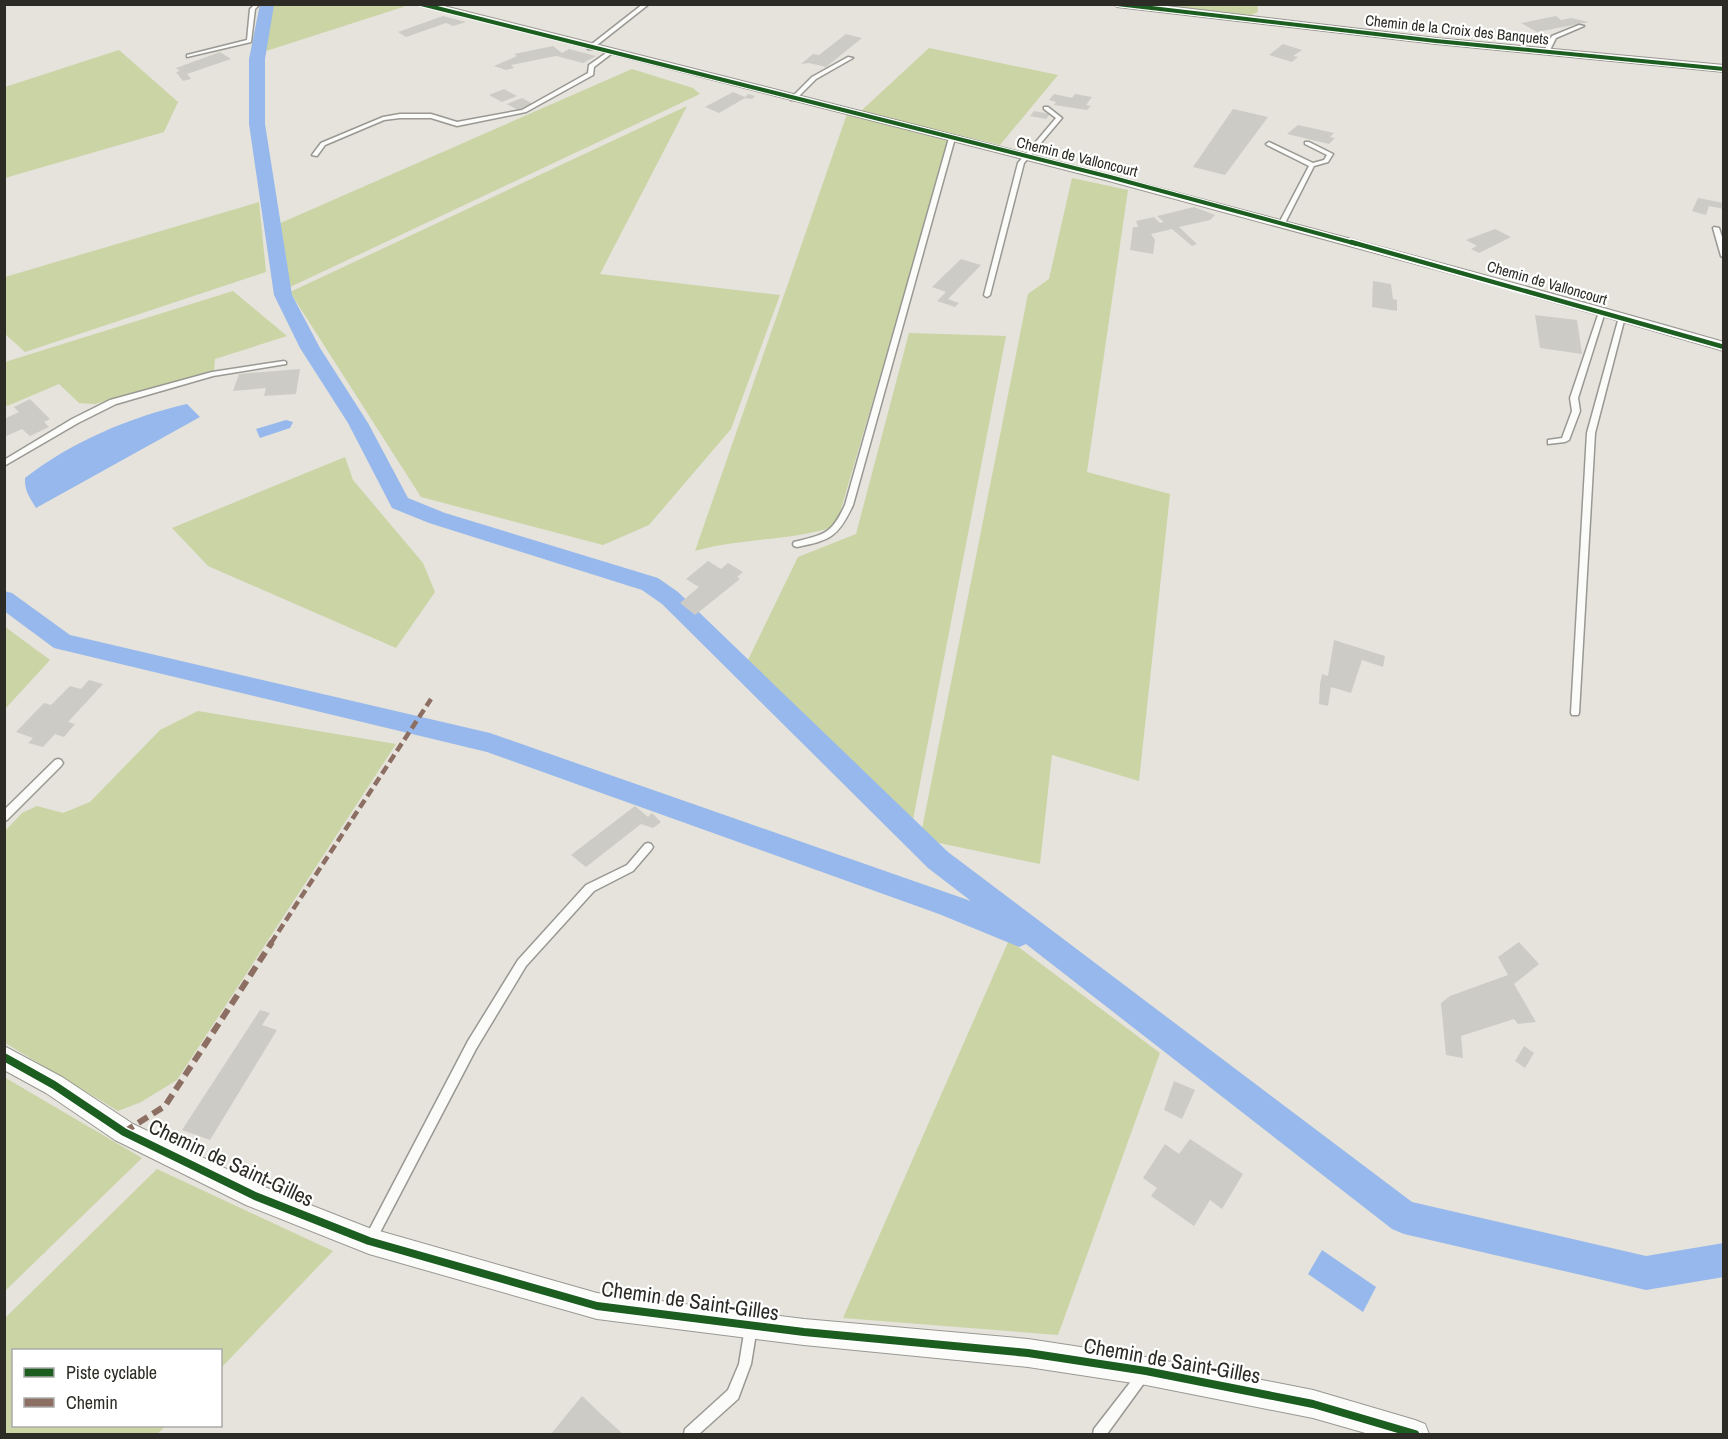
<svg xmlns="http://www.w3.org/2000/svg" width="1728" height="1439" font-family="'Archivo Narrow',sans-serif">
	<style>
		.green { fill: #cbd4a5 }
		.water { fill: #97b8ec }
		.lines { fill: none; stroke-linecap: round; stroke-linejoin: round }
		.canal { fill: #97b8ec; fill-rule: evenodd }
		.building { fill: #cccbc5 }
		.lane-casing { stroke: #999892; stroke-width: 3 }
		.street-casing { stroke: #999892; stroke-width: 2 }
		.lane { fill: #fbfbfa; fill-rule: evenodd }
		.street { fill: #fbfbfa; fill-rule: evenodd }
		.quiet-far1 { stroke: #8d6e63; stroke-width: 4.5; stroke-dasharray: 9 4.5; stroke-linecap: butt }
		.quiet { stroke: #8d6e63; stroke-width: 6; stroke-dasharray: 11 6; stroke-linecap: butt }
		.cycleway-far2-casing { stroke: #fff; stroke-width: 6 }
		.cycleway-far1-casing { stroke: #fff; stroke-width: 8 }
		.cycleway-casing { stroke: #fff; stroke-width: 11 }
		.cycleway-far2 { stroke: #1b5e20; stroke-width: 4 }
		.cycleway-far1 { stroke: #1b5e20; stroke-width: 4.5 }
		.cycleway { stroke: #1b5e20; stroke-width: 8 }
		.labels { text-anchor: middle; stroke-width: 4.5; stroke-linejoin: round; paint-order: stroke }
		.far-street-label { font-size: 15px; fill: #2c2b25; stroke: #fff }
		.near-street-label { font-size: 21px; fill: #2c2b25; stroke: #fff }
	</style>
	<rect width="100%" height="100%" fill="#e5e3db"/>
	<g class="green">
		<polygon points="401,5 406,6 263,52 269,7 274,5"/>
		<polygon points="1174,5 1257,5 1258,12 1251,15 1174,7"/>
		<polygon points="929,48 1058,75 1000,145 861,111"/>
		<polygon points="119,50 178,102 164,132 5,178 5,87"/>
		<polygon points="632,69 693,88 700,94 288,288 276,225"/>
		<polygon points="687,106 600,274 780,295 731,429 649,525 603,545 421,497 290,292"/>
		<path d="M 847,114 L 949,141 L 836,526 C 789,542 742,537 695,551 Z"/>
		<polygon points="1072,178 1128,190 1087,472 1170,494 1139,781 1052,755 1040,864 920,839 1028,294 1049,279"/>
		<polygon points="259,202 266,272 25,352 5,334 5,277"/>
		<polygon points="233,291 287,336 215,359 214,371 95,404 79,403 59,384 7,406 5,404 5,362"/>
		<polygon points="909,333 1006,336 912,825 746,664 798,557 856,534"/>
		<polygon points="345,457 353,480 423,563 435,592 396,648 208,566 172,528"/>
		<polygon points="4,626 50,660 5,709 4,709"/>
		<polygon points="198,711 396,744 177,1080 141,1102 118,1111 5,1043 5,831 22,813 37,806 63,813 90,802 160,730"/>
		<polygon points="1009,940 1160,1053 1058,1335 843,1318"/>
		<polygon points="4,1077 142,1158 5,1291 4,1291"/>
		<polygon points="157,1169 333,1251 221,1368 220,1350 14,1350 14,1426 166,1426 157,1434 5,1434 5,1318"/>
	</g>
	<g class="water">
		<path d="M 187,404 L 200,417 L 36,508 C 30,498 24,490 25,478 C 71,442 130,417 187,404 Z"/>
		<polygon points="286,420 293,422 290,428 260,438 256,429"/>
		<polygon points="1322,1250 1376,1287 1363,1312 1308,1274"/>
	</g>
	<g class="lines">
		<polygon class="canal" points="260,4 274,5 265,59 265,124 292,295 320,348 368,423 408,498 445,513 658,578 678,592 948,852 1412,1202 1646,1256 1724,1243 1724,1277 1646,1290 1404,1234 1392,1229 1026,944 1019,947 939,914 487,752 54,648 4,611 4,591 12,593 70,635 490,733 971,901 928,868 662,604 642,590 429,523 392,508 348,423 300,348 274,295 249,124 249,59"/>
	</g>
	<g class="building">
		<polygon points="443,16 466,22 453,26 446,23 406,37 398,32"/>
		<polygon points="1556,16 1561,20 1571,18 1589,22 1537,32 1521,23"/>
		<polygon points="846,34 862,38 826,67 809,63 801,64 813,54 819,55"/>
		<polygon points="1283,44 1302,50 1293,56 1298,57 1292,62 1269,55"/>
		<polygon points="553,46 562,53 569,49 596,56 583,63 556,56 511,65 514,68 506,70 494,66 517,56 514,54"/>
		<polygon points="220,52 231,59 187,74 191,79 183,81 176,72 180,71 176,68"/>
		<polygon points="504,89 517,96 502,102 489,95"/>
		<polygon points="733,92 745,97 748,94 755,96 752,99 745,98 719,113 705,107"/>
		<polygon points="1054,94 1072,98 1075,94 1092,97 1086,105 1091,106 1087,110 1054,105 1056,102 1049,100"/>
		<polygon points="522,98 533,104 518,110 507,104"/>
		<polygon points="1233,109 1268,117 1225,175 1193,167"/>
		<polygon points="1034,111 1050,114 1046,119 1030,116"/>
		<polygon points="1298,125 1334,133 1330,137 1335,138 1329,144 1287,134"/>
		<polygon points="1698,198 1724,203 1724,209 1709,206 1706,215 1692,211"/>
		<polygon points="1194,207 1215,215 1210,220 1179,227 1197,244 1192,246 1172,229 1151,234 1155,240 1153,254 1130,250 1133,227 1138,227 1136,221 1154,217 1160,223 1164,222 1157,216"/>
		<polygon points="1495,229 1511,237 1479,253 1471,249 1477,246 1466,240"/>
		<polygon points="961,259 981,265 948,299 959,303 955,307 937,301 946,292 932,287"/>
		<polygon points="1373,281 1391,284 1393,299 1397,300 1397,311 1372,307"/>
		<polygon points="1535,315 1577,320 1582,354 1540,348"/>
		<polygon points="300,369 296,394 264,396 266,388 233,391 239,374"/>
		<polygon points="30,399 50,419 44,422 49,427 30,436 22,429 4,437 4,419 19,412 14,407"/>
		<polygon points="708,561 721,569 728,563 743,572 737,577 740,579 695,615 680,603 699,587 686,579"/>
		<polygon points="1334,640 1385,656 1383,667 1362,660 1351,693 1331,687 1328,706 1319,704 1320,684 1322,674 1328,676"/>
		<polygon points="89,680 103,684 68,722 75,724 64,737 55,734 43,747 28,743 33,738 16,732 44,703 51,705 70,686 81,689"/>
		<polygon points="635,806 648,817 652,813 661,822 653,828 641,824 586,867 571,855"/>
		<polygon points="1519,942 1539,964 1514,984 1536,1022 1518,1024 1514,1019 1461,1036 1463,1058 1446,1055 1441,1003 1450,996 1508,975 1498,957"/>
		<polygon points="260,1010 270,1013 262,1025 277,1030 210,1140 182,1130"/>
		<polygon points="1524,1046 1534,1053 1525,1068 1515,1061"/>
		<polygon points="1174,1081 1195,1090 1182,1119 1164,1110"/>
		<polygon points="1190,1139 1243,1174 1222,1209 1210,1200 1194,1226 1151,1196 1157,1188 1143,1178 1165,1144 1179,1154"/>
		<polygon points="582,1396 602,1415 623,1434 551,1434"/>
	</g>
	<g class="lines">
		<defs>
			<g id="lane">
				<polygon points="255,4 260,4 255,9 251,42 187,57 187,55 247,40 250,9"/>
				<polygon points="643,4 649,4 592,49 588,49 588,47"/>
				<polygon points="1579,25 1584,26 1556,38 1549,52 1545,52 1544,51 1552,36"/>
				<polygon points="609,51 612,53 611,54 594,67 593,75 526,112 457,126 431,118 400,118 384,120 325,145 317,156 312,155 321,143 383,117 400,114 431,114 457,122 522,110 588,73 589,65"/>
				<polygon points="848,57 853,58 816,79 795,100 791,100 791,98 812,77"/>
				<polygon points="1044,107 1048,107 1062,118 1024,163 990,295 987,297 985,296 984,295 1018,163 1056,118 1044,109"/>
				<path d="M 952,136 L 955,138 L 853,505 C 838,537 831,540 797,547 L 794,546 L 793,544 L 794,542 C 825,534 831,535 845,505 L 949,138 Z"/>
				<polygon points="1269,142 1313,163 1324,160 1327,155 1305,144 1305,142 1309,142 1333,154 1328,162 1314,166 1285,223 1282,225 1279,223 1309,166 1267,145 1266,144"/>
				<polygon points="1714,227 1719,228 1724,243 1724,258 1721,256 1713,228"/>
				<polygon points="1602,310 1605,312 1578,398 1580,411 1569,440 1565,442 1548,444 1548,440 1562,438 1572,411 1570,398 1599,312"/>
				<polygon points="1622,315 1625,317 1595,433 1579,713 1578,715 1572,715 1571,713 1587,433 1619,317"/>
				<polygon points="284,361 286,362 286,364 213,376 116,404 78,423 4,466 4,460 72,419 110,400 212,372"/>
				<polygon points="58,759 61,760 63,763 61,766 7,820 4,821 4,810 55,760"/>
				<polygon points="648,843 651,844 653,847 651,850 633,871 594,891 526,966 476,1049 374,1244 370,1246 366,1244 364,1240 366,1236 468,1041 518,960 586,885 627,865 645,844"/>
				<polygon points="751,1321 755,1323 757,1327 751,1364 738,1399 699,1434 684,1434 685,1429 728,1390 739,1364 745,1327 747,1323"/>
				<polygon points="1143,1369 1147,1371 1149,1375 1147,1379 1107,1434 1093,1434 1094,1429 1139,1371"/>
			</g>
			<g id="street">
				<path d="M 416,4 L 436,4 C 867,112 1297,220 1724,342 L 1724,351 L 1497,286 L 1105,180 Z"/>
				<polygon points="1112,4 1150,4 1436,38 1724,65 1724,72 1436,44 1117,7"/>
				<polygon points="4,1046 62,1077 133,1124 262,1186 369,1228 597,1293 804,1319 1028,1339 1146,1357 1313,1390 1415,1420 1425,1424 1429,1434 1369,1434 1313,1418 1146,1385 1028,1367 804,1345 597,1319 369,1254 246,1205 115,1140 46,1093 4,1070"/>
			</g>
		</defs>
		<use href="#lane" class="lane-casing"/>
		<use href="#street" class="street-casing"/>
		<use href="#lane" class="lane"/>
		<use href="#street" class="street"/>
		<polyline class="quiet-far1" points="271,943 431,699"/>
		<polyline class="quiet" points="124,1132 165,1106 272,942"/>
		<defs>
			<g id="cycleway-far2">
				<polyline points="421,4 1110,177 1357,244"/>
				<polyline points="1117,4 1436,41 1724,69"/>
			</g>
			<polyline id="cycleway-far1" points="1351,242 1724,347"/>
			<polyline id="cycleway" points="4,1057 54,1085 124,1132 255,1196 369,1241 597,1306 804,1332 1028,1353 1146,1371 1313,1404 1415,1434"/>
		</defs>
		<use href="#cycleway-far2" class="cycleway-far2-casing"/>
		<use href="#cycleway-far1" class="cycleway-far1-casing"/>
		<use href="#cycleway" class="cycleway-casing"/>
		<use href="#cycleway-far2" class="cycleway-far2"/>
		<use href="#cycleway-far1" class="cycleway-far1"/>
		<use href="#cycleway" class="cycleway"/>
	</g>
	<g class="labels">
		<g class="far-street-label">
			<text transform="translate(1457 30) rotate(6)" y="5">Chemin de la Croix des Banquets</text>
			<text transform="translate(1077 157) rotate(14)" y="5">Chemin de Valloncourt</text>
			<text transform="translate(1547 283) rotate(16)" y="5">Chemin de Valloncourt</text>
		</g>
		<g class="near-street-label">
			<text transform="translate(231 1163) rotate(25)" y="7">Chemin de Saint-Gilles</text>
			<text transform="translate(690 1301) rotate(8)" y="7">Chemin de Saint-Gilles</text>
			<text transform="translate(1172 1361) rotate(10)" y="7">Chemin de Saint-Gilles</text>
		</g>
	</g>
	<rect width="1728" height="1439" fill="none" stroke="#2c2b25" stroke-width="12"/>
	<rect x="12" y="1349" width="210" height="78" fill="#ffffff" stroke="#abaaa8" stroke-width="1.5"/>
	<rect x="24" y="1368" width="30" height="9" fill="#1b5e20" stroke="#abaaa8" stroke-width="1.5"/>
	<text x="66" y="1379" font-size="18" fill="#2c2b25">Piste cyclable</text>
	<rect x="24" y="1398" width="30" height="9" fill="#8d6e63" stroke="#abaaa8" stroke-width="1.5"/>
	<text x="66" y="1409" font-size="18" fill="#2c2b25">Chemin</text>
</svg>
